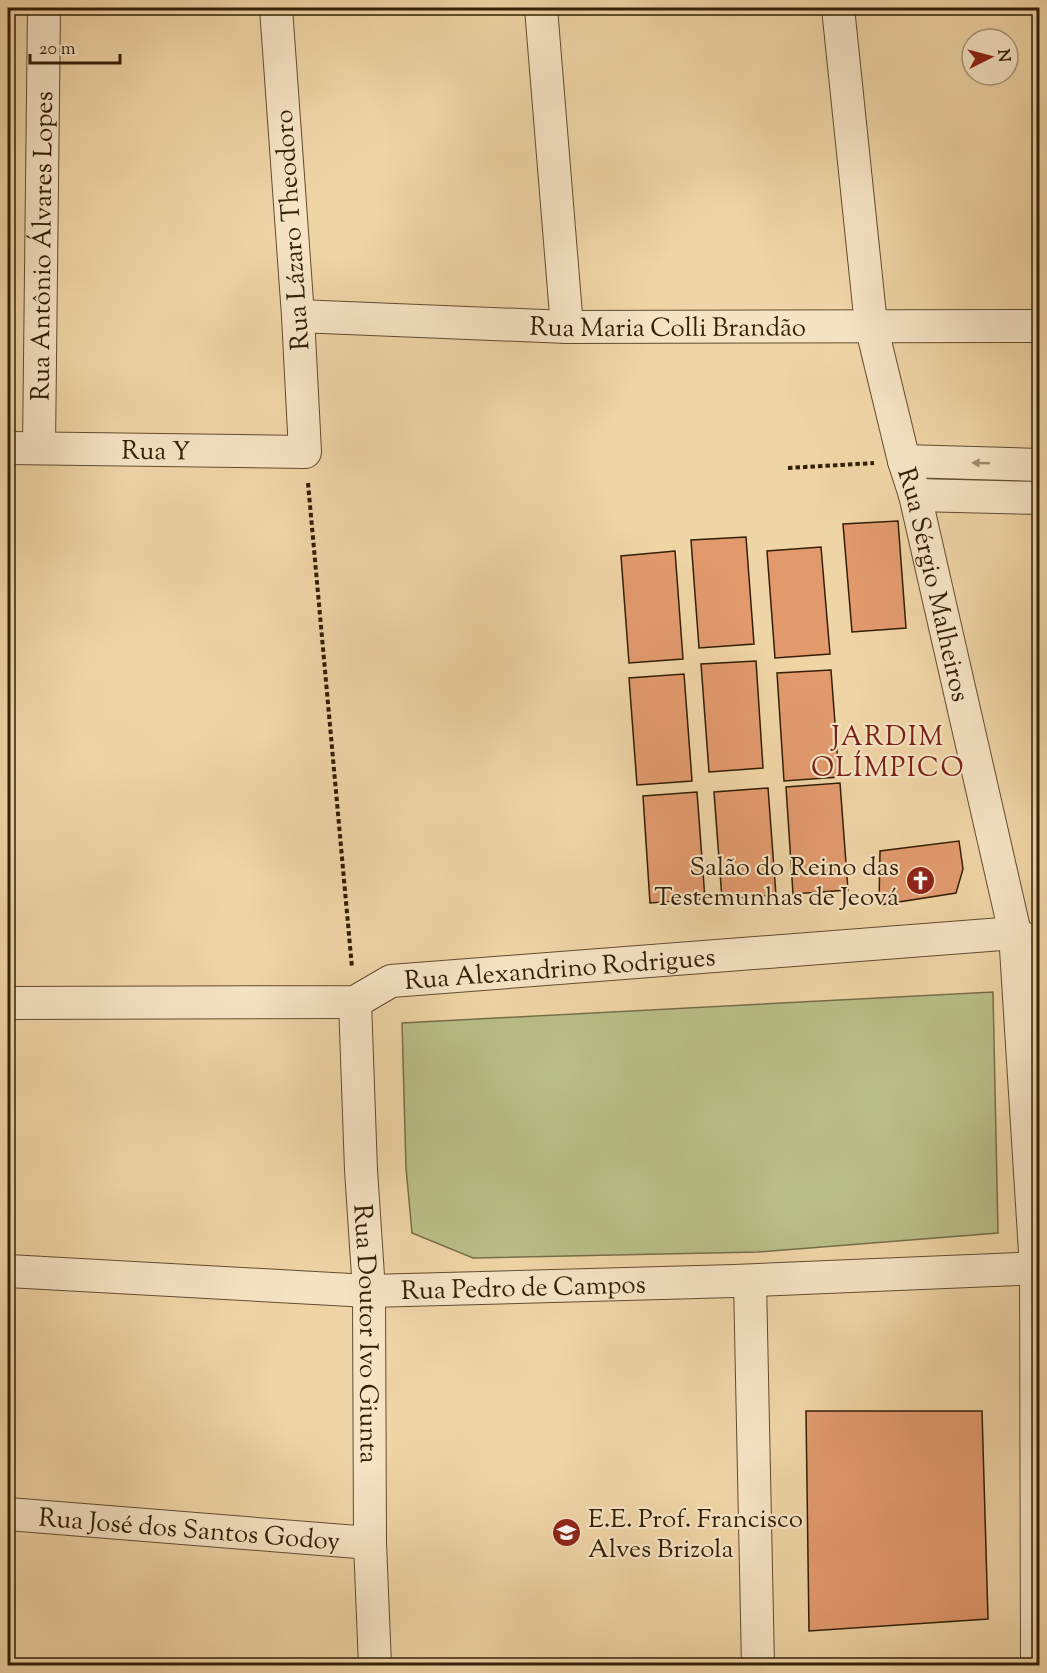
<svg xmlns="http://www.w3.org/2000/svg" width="1047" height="1673" font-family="'Sorts Mill Goudy',serif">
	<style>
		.green { fill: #b9bd87; stroke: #766e46; stroke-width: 1.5 }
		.building { fill: #e29a6d; stroke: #331f05; stroke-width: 1.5 }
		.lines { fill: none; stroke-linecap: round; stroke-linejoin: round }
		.minor-casing { stroke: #624c2d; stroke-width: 34 }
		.path { stroke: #331f05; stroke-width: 4; stroke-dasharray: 4.5 3; stroke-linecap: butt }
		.minor { stroke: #f5e3c4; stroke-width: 32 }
		.oneway { fill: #9e8b6e }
		.labels { text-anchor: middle; stroke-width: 4.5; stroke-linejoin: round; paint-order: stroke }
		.street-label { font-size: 26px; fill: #331f05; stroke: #f5e3c4 }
		.poi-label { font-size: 26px; fill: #331f05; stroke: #f5e3c4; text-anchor: end }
		.neighbourhood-label { font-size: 27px; letter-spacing: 1.5px; fill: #7a1f14; stroke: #f5e3c4 }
	</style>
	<rect width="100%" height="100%" fill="#efd4a5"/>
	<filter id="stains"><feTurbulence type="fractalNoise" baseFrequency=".00333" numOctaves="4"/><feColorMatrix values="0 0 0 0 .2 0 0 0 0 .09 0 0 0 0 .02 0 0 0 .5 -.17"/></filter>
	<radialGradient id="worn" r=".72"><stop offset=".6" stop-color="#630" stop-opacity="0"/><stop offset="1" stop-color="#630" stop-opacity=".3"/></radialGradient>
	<polygon class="green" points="993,992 998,1233 758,1252 473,1258 412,1233 406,1168 402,1023"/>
	<g class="building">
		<polygon points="898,521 906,628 852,632 843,524"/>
		<polygon points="746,537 754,644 699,648 691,540"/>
		<polygon points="821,547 830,654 775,658 767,551"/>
		<polygon points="675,551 683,659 629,663 621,556"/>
		<polygon points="756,661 763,768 709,772 701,664"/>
		<polygon points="831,670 839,777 784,781 777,673"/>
		<polygon points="684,674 692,781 637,785 629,678"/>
		<polygon points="840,783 848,890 793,894 786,787"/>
		<polygon points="768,788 776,895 722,899 714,792"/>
		<polygon points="697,792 705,899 650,903 643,796"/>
		<polygon points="959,841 963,869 956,893 879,905 880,851"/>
		<polygon points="806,1411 982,1411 988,1619 809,1631"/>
	</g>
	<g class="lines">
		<defs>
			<g id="minor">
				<polyline points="541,8 567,327"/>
				<path id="s1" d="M 838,8 L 871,325 L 904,461 L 915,495 L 1015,933 L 1036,1268 L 1037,1666"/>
				<path id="s2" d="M 298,316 L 567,327 L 1040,326"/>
				<path id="s3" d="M 8,448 L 305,452 L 298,316 L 276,8"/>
				<path id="s4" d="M 39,448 L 44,8"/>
				<polyline points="904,461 1040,465"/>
				<polyline points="915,495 1040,498"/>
				<path id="s5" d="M 355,1002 L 361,1170 L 369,1291 L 370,1543 L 375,1666"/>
				<path id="s6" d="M 8,1003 L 355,1002 L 391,981 L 1015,933 L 1040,948"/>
				<path id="s7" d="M 8,1271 L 369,1291 L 734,1281 L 1040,1268"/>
				<polyline points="750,1281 758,1666"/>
				<path id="s8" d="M 8,1514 L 370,1543"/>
			</g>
		</defs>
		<use href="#minor" class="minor-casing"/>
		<g class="path">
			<polyline points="788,468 874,463"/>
			<polyline points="308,483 352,968"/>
		</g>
		<use href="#minor" class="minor"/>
	</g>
	<defs><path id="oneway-solid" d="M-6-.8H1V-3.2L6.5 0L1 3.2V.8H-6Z" transform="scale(1.5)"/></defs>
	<use class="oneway" href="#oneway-solid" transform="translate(981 463) rotate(-178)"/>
	<defs>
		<symbol id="church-disc" viewBox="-11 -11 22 22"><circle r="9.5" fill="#8f2418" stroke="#f5e3c4"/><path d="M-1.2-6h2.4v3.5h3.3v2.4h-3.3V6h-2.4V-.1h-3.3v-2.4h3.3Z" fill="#fff"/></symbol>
		<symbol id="school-disc" viewBox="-11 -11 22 22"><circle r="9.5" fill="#8f2418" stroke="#f5e3c4"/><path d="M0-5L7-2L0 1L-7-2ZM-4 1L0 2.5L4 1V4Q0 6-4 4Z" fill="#fff"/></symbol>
	</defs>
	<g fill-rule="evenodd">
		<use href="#church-disc" x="904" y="864" width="33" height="33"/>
		<use href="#school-disc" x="550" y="1516" width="33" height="33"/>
	</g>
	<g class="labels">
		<g class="street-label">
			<text transform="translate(291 230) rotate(-94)" y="9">Rua Lázaro Theodoro</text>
			<text dy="9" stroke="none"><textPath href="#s4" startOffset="202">Rua Antônio Álvares Lopes</textPath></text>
			<text dy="9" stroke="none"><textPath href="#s2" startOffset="370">Rua Maria Colli Brandão</textPath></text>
			<text dy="9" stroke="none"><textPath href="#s3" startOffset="148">Rua Y</textPath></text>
			<text dy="9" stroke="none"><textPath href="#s1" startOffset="586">Rua Sérgio Malheiros</textPath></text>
			<text dy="9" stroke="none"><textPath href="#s6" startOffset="558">Rua Alexandrino Rodrigues</textPath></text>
			<text dy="9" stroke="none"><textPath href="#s7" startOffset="516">Rua Pedro de Campos</textPath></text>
			<text dy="9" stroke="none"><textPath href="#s5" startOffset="332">Rua Doutor Ivo Giunta</textPath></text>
			<text dy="9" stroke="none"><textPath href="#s8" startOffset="182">Rua José dos Santos Godoy</textPath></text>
		</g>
		<g class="poi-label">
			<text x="899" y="875">Salão do Reino das<tspan x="899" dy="30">Testemunhas de Jeová</tspan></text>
			<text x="588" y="1527" text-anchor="start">E.E. Prof. Francisco<tspan x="588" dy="30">Alves Brizola</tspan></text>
		</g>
		<g class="neighbourhood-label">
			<text x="888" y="745">JARDIM<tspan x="888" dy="31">OLÍMPICO</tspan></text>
		</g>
	</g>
	<rect width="1047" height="1673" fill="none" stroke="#efd4a5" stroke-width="30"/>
	<rect x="9" y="9" width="1029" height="1655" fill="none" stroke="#331f05" stroke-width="3"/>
	<rect x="15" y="15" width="1017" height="1643" fill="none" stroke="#331f05" stroke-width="1.5"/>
	<g transform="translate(990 57) rotate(84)"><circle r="28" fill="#f5e3c4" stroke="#a79578" stroke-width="1.5"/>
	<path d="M0-4.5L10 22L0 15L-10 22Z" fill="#8f2418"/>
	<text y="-9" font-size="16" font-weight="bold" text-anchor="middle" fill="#331f05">N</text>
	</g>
	<path d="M30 54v9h90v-9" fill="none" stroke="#331f05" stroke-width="3"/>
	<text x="39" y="54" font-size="18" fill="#331f05" stroke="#f5e3c4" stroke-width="4.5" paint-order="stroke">20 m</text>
	<rect width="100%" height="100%" filter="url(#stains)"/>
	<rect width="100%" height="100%" fill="url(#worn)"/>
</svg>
